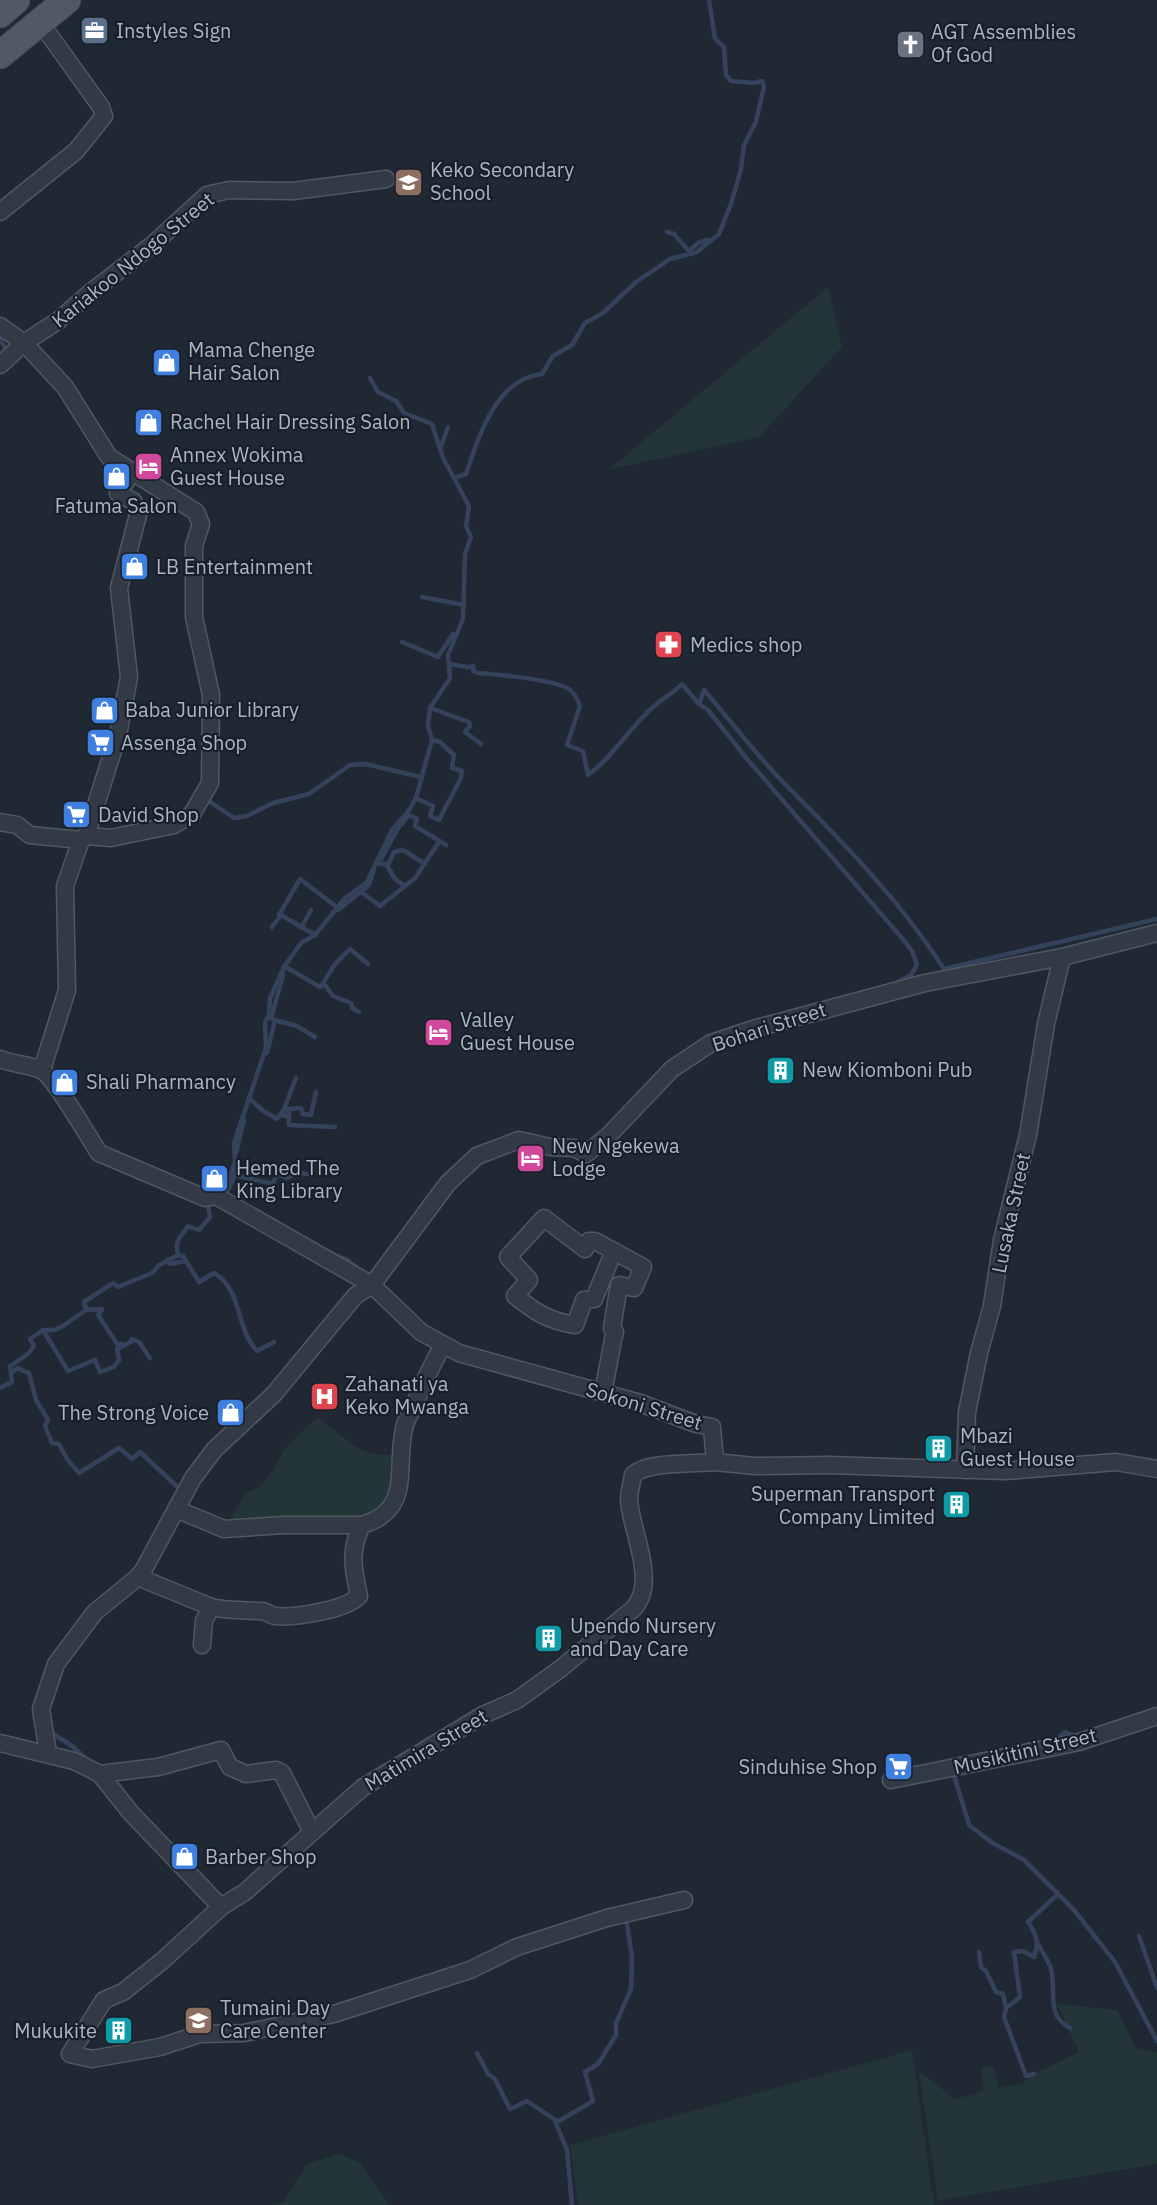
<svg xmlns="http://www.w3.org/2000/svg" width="1157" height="2205" font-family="'IBM Plex Sans',sans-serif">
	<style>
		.green { fill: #233536 }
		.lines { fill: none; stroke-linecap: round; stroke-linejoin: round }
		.stream { stroke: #34435b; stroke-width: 4.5 }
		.street-casing { stroke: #515863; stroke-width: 19 }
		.primary-casing { stroke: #3d434e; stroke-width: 29 }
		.street { stroke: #333a45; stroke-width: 16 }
		.primary { stroke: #515965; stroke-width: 27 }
		.labels { text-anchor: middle; stroke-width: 4.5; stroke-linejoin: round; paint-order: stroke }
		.poi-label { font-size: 20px; fill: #adb5c2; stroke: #191f29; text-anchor: start }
		.street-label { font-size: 20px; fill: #adb5c2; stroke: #191f29 }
	</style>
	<rect width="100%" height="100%" fill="#202834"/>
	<g class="green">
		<polygon points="828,287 842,347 759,437 608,470"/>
		<path d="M 318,1417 C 345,1437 356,1456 394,1455 L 398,1472 L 388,1507 L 361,1520 L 226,1526 L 246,1493 L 259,1487 L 274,1470 L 285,1448 Z"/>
		<polygon points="1057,2004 1117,2010 1136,2048 1157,2052 1157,2164 938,2201 919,2071 955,2099 983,2091 981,2067 993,2066 999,2088 1022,2084 1034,2074 1079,2052"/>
		<polygon points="912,2050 934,2205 578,2205 570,2145"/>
		<polygon points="338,2154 359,2162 390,2205 272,2205 284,2201 307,2164"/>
	</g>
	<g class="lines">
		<g class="stream">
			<polyline points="667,232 674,234 689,251 698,243 708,240"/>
			<polyline points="0,339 8,353"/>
			<polyline points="370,378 378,392 396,401 404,413 432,424 443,458 454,478"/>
			<polyline points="441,446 448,427"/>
			<polyline points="422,597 464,605"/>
			<polyline points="402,642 438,657 453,634"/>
			<path d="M 449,664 L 468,667 L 473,666 L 473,671 L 478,673 C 494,674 559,680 570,690 C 574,693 578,701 580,706 L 567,745 L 583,751 L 588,775 C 614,756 629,728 653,707 C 662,698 673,694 682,684 L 699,704 L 708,710 L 747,759 L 902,938 L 912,951 L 917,965 L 911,975 L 898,982"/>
			<path d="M 699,704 L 704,690 C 730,720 754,752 781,780 C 840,839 899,899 944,969 L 1157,919"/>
			<polyline points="430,708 469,722 470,726 465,732 481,744"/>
			<polyline points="416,798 433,806 430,816 439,820 461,778 462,771 452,768 454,755 440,742 432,740"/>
			<polyline points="210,802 234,818 247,816 273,803 309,794 350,765 366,764 420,777"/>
			<polyline points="409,815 417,819 415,826 446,845"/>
			<polyline points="381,859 399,827 409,815"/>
			<polyline points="378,863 388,865 394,852 403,850 425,864"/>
			<polyline points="386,864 395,879 405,886 415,878 439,842"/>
			<polyline points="361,892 380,906 405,886"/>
			<polyline points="338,910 369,885 374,869"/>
			<polyline points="279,915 300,879 338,908"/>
			<polyline points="272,927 281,915 315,935"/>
			<polyline points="301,928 311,910"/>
			<polyline points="284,966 320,987 325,985 333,996 351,1003 352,1008 359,1012"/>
			<polyline points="322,985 335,964 350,949 368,964"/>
			<polyline points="271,1019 283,975"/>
			<polyline points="274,1020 297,1026 315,1037"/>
			<polyline points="267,1053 275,1020"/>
			<polyline points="249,1098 262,1110 277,1119 285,1108 281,1115 287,1116 289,1109 289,1125 335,1127"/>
			<polyline points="284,1109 296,1078"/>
			<polyline points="289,1109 301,1108 303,1114 311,1115 316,1092"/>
			<polyline points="236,1153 244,1120"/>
			<polyline points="235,1175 273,1184 277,1174 287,1178 299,1173 309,1174"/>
			<polyline points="228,1190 235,1175 236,1164"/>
			<path d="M 224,1195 L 235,1162 L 234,1143 L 266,1048 L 265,1022 L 269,1015 L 270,998 L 284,967 L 301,943 L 315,935 L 345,898 L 367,882 L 392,830 L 408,812 L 416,798 L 432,740 L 428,726 L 430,708 L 450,678 L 448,655 L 463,619 L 465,554 L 471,537 L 466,526 L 469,506 L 454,478 L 466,474 C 479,437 495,379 542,374 L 553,356 L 572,345 L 585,323 L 603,313 L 636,282 L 670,259 L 697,252 L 719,234 L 731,204 L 741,169 L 744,145 L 756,122 L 764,86 L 762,81 L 753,83 L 731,81 L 726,75 L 724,47 L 715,39 L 709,0"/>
			<polyline points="332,1254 346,1259 356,1267"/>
			<path d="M 178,1255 L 183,1256 L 199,1282 L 214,1273 C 243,1290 235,1328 257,1351 L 274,1342"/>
			<polyline points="167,1260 170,1264 185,1261"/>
			<polyline points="86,1307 87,1310 102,1309 98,1315 118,1345 122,1344"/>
			<polyline points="43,1330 68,1371 95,1360 100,1372 114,1367 119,1360 117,1349 134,1340"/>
			<polyline points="132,1339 139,1342 150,1358"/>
			<polyline points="11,1373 17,1368 29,1373 36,1400 48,1420 45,1426 52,1443 59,1444 67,1459 79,1473 119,1448 132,1459 140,1452 182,1491"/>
			<path d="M 0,1388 L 12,1382 L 10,1366 L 28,1354 L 34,1346 L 30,1339 L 43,1330 L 55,1330 L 63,1326 L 86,1310 L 84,1302 L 113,1283 L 118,1287 L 152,1273 L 159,1265 L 178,1255 C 174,1239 181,1238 188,1226 L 199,1230 L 210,1217 L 208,1206 L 212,1202"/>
			<polyline points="48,1731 71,1745 87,1760"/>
			<polyline points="1054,1741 1065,1732 1077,1737"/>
			<polyline points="953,1772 969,1825 991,1842 1024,1860 1074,1910 1115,1962 1157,2041"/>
			<polyline points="1139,1936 1157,1988"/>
			<path d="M 1038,1944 C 1042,1952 1049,1961 1051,1969 C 1057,1992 1045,2015 1070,2028"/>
			<polyline points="979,1952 981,1967 986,1971 996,1992 1003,1994 1006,2008"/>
			<polyline points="477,2053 488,2074 495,2079 510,2109 527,2101 554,2119 567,2150 572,2205"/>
			<path d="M 1034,2074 L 1026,2076 L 1004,2017 L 1006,2008 L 1020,1997 L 1014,1952 L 1023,1951 L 1034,1957 C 1039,1942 1037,1935 1028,1922 L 1058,1894 L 1057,1892"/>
			<polyline points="554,2119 559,2121 593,2101 585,2072 598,2064 616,2035 616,2023 631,1989 632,1957 626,1918"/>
		</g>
		<defs>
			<g id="street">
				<polyline points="0,212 76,151 104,116 101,107 40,22"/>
				<polyline points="0,326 24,343 65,387 109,457 196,512 201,524 194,546 194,617 211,695 210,783 192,814 174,825 111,838 86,836"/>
				<polyline points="0,365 24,343 59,320 91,292 152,245 207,195 229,190 293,191 386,179"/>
				<polyline points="0,822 17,825 30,835 81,840"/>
				<path d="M 0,1059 C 12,1064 30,1065 41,1070 C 54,1076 89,1138 99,1153 L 205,1198 L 216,1196 L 372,1285 L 421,1332 L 459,1353 L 640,1403 L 696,1424 L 712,1427 L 715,1462 L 755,1466 L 829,1465 L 1005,1471 L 1116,1462 L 1157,1469"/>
				<polyline points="42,1070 67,990 65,886 81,840 86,836 118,735 129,677 119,588 139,511 133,501 118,493 132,473"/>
				<path d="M 603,1393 L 613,1340 L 615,1332 L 612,1328 L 619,1285 L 634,1288 L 643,1267 L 595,1241 L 589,1241 L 585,1249 L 544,1218 L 508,1257 L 529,1280 L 515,1296 C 535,1312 549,1321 575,1325 L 584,1300 L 594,1299 L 614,1251"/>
				<polyline points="965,1470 967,1412 979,1353 992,1306 1002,1240 1028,1135 1046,1024 1062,957"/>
				<polyline points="176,1509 224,1529 284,1525 362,1525"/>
				<polyline points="138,1577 211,1607"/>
				<path d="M 202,1645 L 204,1621 L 211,1607 C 228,1611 244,1610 262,1611 C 266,1611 270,1615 275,1616 C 294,1618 346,1610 359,1596 C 353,1569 349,1550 362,1525 C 413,1510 395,1469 404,1429 C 405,1421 410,1414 413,1408 C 422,1386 431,1366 443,1345"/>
				<polyline points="0,1743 74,1761 100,1774 131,1813 221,1907"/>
				<polyline points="48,1753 41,1709 56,1664 95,1612 138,1577 144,1569 193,1478 214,1450 274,1394 355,1296 372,1285 448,1183 477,1156 519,1140 550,1147 574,1148 586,1154 608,1136 672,1069 711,1043 753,1029 925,983 1062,957 1157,933"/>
				<polyline points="100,1774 158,1767 221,1750 230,1767 246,1774 276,1770 282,1773 312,1832"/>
				<polyline points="891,1780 1079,1742 1157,1716"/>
				<path d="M 684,1900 L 607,1918 L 517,1947 L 470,1970 L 334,2014 L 244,2033 L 200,2034 L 160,2047 L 92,2059 L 70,2054 L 104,2000 L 123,1992 L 162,1961 L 221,1907 L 245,1892 L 362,1788 L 483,1715 L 517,1700 L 560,1669 L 633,1609 C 659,1582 630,1530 629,1499 C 629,1491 632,1483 633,1475 C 647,1461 695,1464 715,1462"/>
			</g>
			<g id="primary">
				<polyline points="0,14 16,0"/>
				<polyline points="0,55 67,0"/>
			</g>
		</defs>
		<use href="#street" class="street-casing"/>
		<use href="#primary" class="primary-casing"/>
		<use href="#street" class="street"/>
		<use href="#primary" class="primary"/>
	</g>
	<defs>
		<symbol id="office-square" viewBox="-11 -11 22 22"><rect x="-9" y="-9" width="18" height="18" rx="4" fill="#5c6f8a" stroke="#191f29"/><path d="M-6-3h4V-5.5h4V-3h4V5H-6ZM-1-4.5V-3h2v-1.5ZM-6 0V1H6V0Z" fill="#fff"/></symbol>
		<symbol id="church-square" viewBox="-11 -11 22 22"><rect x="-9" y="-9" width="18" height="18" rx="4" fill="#6b7280" stroke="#191f29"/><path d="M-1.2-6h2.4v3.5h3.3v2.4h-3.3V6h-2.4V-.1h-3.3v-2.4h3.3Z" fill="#fff"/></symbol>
		<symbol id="school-square" viewBox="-11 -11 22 22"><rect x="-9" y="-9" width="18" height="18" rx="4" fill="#8d6e63" stroke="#191f29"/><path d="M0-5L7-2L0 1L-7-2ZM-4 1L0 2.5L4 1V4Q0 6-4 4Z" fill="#fff"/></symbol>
		<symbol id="shop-square" viewBox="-11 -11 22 22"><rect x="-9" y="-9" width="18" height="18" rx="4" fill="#3f7fe0" stroke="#191f29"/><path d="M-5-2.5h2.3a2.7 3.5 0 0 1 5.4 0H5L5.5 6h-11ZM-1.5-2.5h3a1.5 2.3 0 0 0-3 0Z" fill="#fff"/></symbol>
		<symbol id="hotel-square" viewBox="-11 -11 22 22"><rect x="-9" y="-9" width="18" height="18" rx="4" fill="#d1479c" stroke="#191f29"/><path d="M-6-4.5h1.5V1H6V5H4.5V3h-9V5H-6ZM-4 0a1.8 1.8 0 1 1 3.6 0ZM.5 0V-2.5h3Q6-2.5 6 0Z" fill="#fff"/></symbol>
		<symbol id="pharmacy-square" viewBox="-11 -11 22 22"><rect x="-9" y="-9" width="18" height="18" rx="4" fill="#e0444e" stroke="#191f29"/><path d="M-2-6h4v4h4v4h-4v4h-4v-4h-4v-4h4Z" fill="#fff"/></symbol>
		<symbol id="supermarket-square" viewBox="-11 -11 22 22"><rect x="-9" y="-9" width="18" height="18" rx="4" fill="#3f7fe0" stroke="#191f29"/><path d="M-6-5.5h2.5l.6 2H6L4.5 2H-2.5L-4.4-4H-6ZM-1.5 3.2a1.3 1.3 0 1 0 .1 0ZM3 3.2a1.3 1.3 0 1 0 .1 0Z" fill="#fff"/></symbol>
		<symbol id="building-square" viewBox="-11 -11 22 22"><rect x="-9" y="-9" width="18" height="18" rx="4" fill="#0f9aa8" stroke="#191f29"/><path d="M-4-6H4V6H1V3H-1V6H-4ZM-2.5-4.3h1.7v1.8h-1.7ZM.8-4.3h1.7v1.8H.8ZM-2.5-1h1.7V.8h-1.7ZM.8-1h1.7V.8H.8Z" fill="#fff"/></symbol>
		<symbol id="hospital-square" viewBox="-11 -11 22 22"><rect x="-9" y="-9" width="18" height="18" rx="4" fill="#e0444e" stroke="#191f29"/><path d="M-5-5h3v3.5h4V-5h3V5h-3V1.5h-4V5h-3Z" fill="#fff"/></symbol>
	</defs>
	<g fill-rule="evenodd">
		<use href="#office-square" x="78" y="14" width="33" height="33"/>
		<use href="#church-square" x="894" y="28" width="33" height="33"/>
		<use href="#school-square" x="392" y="166" width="33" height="33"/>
		<use href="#shop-square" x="150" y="346" width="33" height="33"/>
		<use href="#shop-square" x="132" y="406" width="33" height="33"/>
		<use href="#hotel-square" x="132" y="450" width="33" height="33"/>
		<use href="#shop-square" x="100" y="460" width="33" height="33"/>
		<use href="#shop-square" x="118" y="550" width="33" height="33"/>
		<use href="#pharmacy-square" x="652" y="628" width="33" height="33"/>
		<use href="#shop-square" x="88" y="694" width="33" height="33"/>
		<use href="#supermarket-square" x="84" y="726" width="33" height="33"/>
		<use href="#supermarket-square" x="60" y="798" width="33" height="33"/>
		<use href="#hotel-square" x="422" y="1016" width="33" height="33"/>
		<use href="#building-square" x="764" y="1054" width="33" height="33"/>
		<use href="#shop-square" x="48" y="1066" width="33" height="33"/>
		<use href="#hotel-square" x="514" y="1142" width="33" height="33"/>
		<use href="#shop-square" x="198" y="1162" width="33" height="33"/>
		<use href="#hospital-square" x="308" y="1380" width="33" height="33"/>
		<use href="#shop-square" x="214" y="1396" width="33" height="33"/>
		<use href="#building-square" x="922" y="1432" width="33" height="33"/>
		<use href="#building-square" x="940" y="1488" width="33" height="33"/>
		<use href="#building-square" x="532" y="1622" width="33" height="33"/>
		<use href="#supermarket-square" x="882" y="1750" width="33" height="33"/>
		<use href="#shop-square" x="168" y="1840" width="33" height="33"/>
		<use href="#school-square" x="182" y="2004" width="33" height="33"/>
		<use href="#building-square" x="102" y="2014" width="33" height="33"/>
	</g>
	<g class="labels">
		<g class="poi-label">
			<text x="116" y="38">Instyles Sign</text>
			<text x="931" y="39">AGT Assemblies<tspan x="931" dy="23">Of God</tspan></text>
			<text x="430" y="177">Keko Secondary<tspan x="430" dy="23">School</tspan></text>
			<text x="188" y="357">Mama Chenge<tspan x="188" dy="23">Hair Salon</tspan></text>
			<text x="170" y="429">Rachel Hair Dressing Salon</text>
			<text x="170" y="462">Annex Wokima<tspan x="170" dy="23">Guest House</tspan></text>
			<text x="116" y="513" text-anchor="middle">Fatuma Salon</text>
			<text x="156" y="574">LB Entertainment</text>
			<text x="690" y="652">Medics shop</text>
			<text x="125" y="717">Baba Junior Library</text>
			<text x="121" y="750">Assenga Shop</text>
			<text x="98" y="822">David Shop</text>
			<text x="460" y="1027">Valley<tspan x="460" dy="23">Guest House</tspan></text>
			<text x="802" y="1077">New Kiomboni Pub</text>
			<text x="86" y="1089">Shali Pharmancy</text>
			<text x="552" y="1153">New Ngekewa<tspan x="552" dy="23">Lodge</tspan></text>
			<text x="236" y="1175">Hemed The<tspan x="236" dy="23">King Library</tspan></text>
			<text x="345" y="1391">Zahanati ya<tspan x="345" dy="23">Keko Mwanga</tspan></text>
			<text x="209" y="1420" text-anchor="end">The Strong Voice</text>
			<text x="960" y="1443">Mbazi<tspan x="960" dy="23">Guest House</tspan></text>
			<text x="935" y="1501" text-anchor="end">Superman Transport<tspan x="935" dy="23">Company Limited</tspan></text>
			<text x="570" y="1633">Upendo Nursery<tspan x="570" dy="23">and Day Care</tspan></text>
			<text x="877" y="1774" text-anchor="end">Sinduhise Shop</text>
			<text x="205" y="1864">Barber Shop</text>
			<text x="220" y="2015">Tumaini Day<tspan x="220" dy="23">Care Center</tspan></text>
			<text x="97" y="2038" text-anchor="end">Mukukite</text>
		</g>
		<g class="street-label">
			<text transform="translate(133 260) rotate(-39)" y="7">Kariakoo Ndogo Street</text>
			<text transform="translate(769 1027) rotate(-18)" y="7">Bohari Street</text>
			<text transform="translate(1011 1213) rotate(-78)" y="7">Lusaka Street</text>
			<text transform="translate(644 1406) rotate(17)" y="7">Sokoni Street</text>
			<text transform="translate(426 1750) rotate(-31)" y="7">Matimira Street</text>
			<text transform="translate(1025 1751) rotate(-13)" y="7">Musikitini Street</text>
		</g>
	</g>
</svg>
